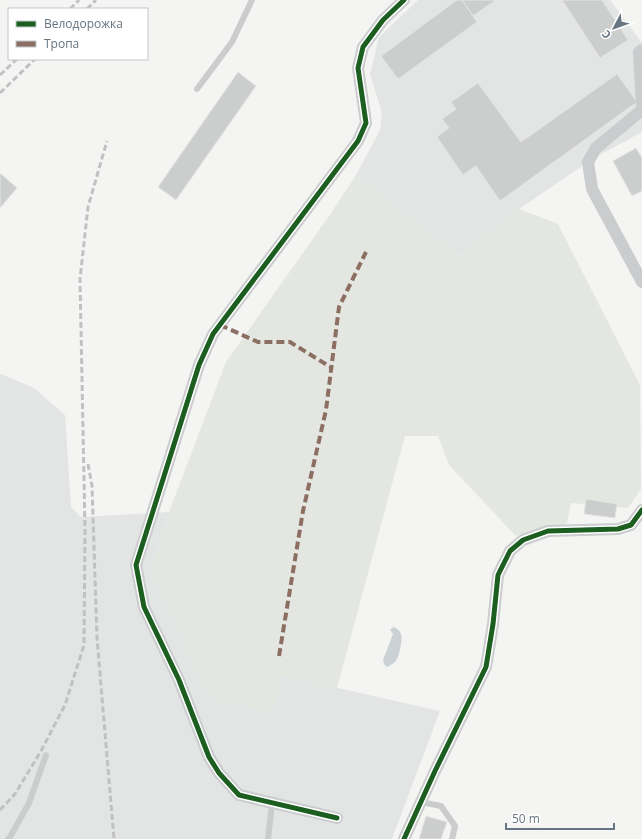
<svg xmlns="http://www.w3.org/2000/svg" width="642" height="839" font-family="'Open Sans',sans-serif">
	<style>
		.built { fill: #e3e4e4 }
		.green { fill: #e4e7e1 }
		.water { fill: #cbd2d5 }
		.building { fill: #cccece; stroke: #e4e4e3 }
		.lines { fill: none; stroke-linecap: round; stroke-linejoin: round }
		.service { stroke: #cacccd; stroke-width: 6 }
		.minor { stroke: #cacccd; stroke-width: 12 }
		.rail { stroke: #c0c1c2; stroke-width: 3; stroke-dasharray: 6 3; stroke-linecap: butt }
		.quiet { stroke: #8d6e63; stroke-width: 4; stroke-dasharray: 8 4; stroke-linecap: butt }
		.cycleway-casing { stroke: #fff; stroke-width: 8 }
		.cycleway { stroke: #1b5e20; stroke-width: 5 }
	</style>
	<rect width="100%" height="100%" fill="#f4f4f3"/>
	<g class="built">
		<polygon points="418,0 610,0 642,43 642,132 594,158 519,209 458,256 356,175 380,130 382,113 370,74 379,37"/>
		<polygon points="1,374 34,388 65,415 71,506 80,517 169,512 151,574 280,675 440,711 392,839 0,839 0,375"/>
	</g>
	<polygon class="green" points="356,175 458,256 519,209 558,224 640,385 641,489 628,508 571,503 567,524 516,536 449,465 438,436 405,436 337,688 280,675 274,712 212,700 151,574 169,512 226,362 329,216"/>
	<path class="water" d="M 393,627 C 404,630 402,641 400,649 C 399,652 399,656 397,659 C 395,663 391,665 387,667 L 384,664 L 383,660 L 393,634 L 390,630 Z"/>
	<g class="building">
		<polygon points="457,0 462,0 477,22 398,79 381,56"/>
		<polygon points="462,0 496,0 473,16"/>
		<polygon points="562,0 602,0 628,40 600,58"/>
		<polygon points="238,72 256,86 176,200 158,187"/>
		<polygon points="617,74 637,102 500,201 476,166 463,175 437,137 449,128 442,119 456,109 451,102 478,83 521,142"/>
		<polygon points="636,148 642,158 642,191 632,196 613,161"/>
		<polygon points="0,173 17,188 0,208"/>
		<polygon points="586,499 617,504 615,518 584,514"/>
		<polygon points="426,816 447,822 441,839 419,839"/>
	</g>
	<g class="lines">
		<g class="service">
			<polyline points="197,89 232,42 252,0"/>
			<polyline points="421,802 441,806 455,826 452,839"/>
			<polyline points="8,839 10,837 29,803 46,755"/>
			<polyline points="268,839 272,803"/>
		</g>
		<g class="minor">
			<polyline points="642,50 639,52 642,104"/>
			<polyline points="642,110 596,148 588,162 592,189 642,282"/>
			<polyline points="337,818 239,795 219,773 209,757 179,680 144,607 136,565 199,365 213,334 358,141 366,123 358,68 363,47 383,20 404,0"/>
			<polyline points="404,839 435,771 486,667 493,624 498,575 510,551 523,540 548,531 618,529 631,525 642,510"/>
		</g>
		<g class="rail">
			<polyline points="70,9 79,0"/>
			<polyline points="87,9 96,0"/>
			<polyline points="0,75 17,59"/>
			<polyline points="0,93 35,59"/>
			<polyline points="88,464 92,486 97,638 114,839"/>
			<polyline points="0,810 15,794 41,751 65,705 84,645 85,530 80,279 88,207 107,141"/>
		</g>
		<g class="quiet">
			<polyline points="220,325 258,342 290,342 332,368"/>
			<polyline points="279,656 303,511 326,410 339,307 366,252"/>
		</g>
		<defs>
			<g id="cycleway">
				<polyline points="337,818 239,795 219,773 209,757 179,680 144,607 136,565 199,365 213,334 358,141 366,123 358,68 363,47 383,20 404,0"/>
				<polyline points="404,839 435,771 486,667 493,624 498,575 510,551 523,540 548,531 618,529 631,525 642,510"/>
			</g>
		</defs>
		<use href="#cycleway" class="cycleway-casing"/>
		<use href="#cycleway" class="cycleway"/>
	</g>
	<rect x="8" y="8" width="140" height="52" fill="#ffffff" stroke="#c2c8cd"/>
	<rect x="16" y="21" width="20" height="6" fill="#1b5e20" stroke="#c2c8cd"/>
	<text x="44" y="28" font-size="12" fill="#667581">Велодорожка</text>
	<rect x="16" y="41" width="20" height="6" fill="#8d6e63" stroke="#c2c8cd"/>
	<text x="44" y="48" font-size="12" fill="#667581">Тропа</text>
	<g transform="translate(614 28) rotate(229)" stroke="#ffffff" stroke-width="3" paint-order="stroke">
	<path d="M0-3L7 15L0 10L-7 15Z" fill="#667581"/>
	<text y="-6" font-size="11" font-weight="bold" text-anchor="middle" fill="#667581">С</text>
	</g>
	<path d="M506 823v6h108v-6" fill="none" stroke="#667581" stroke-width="2"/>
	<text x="512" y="823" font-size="12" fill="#667581" stroke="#ffffff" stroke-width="3" paint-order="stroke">50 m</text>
</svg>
